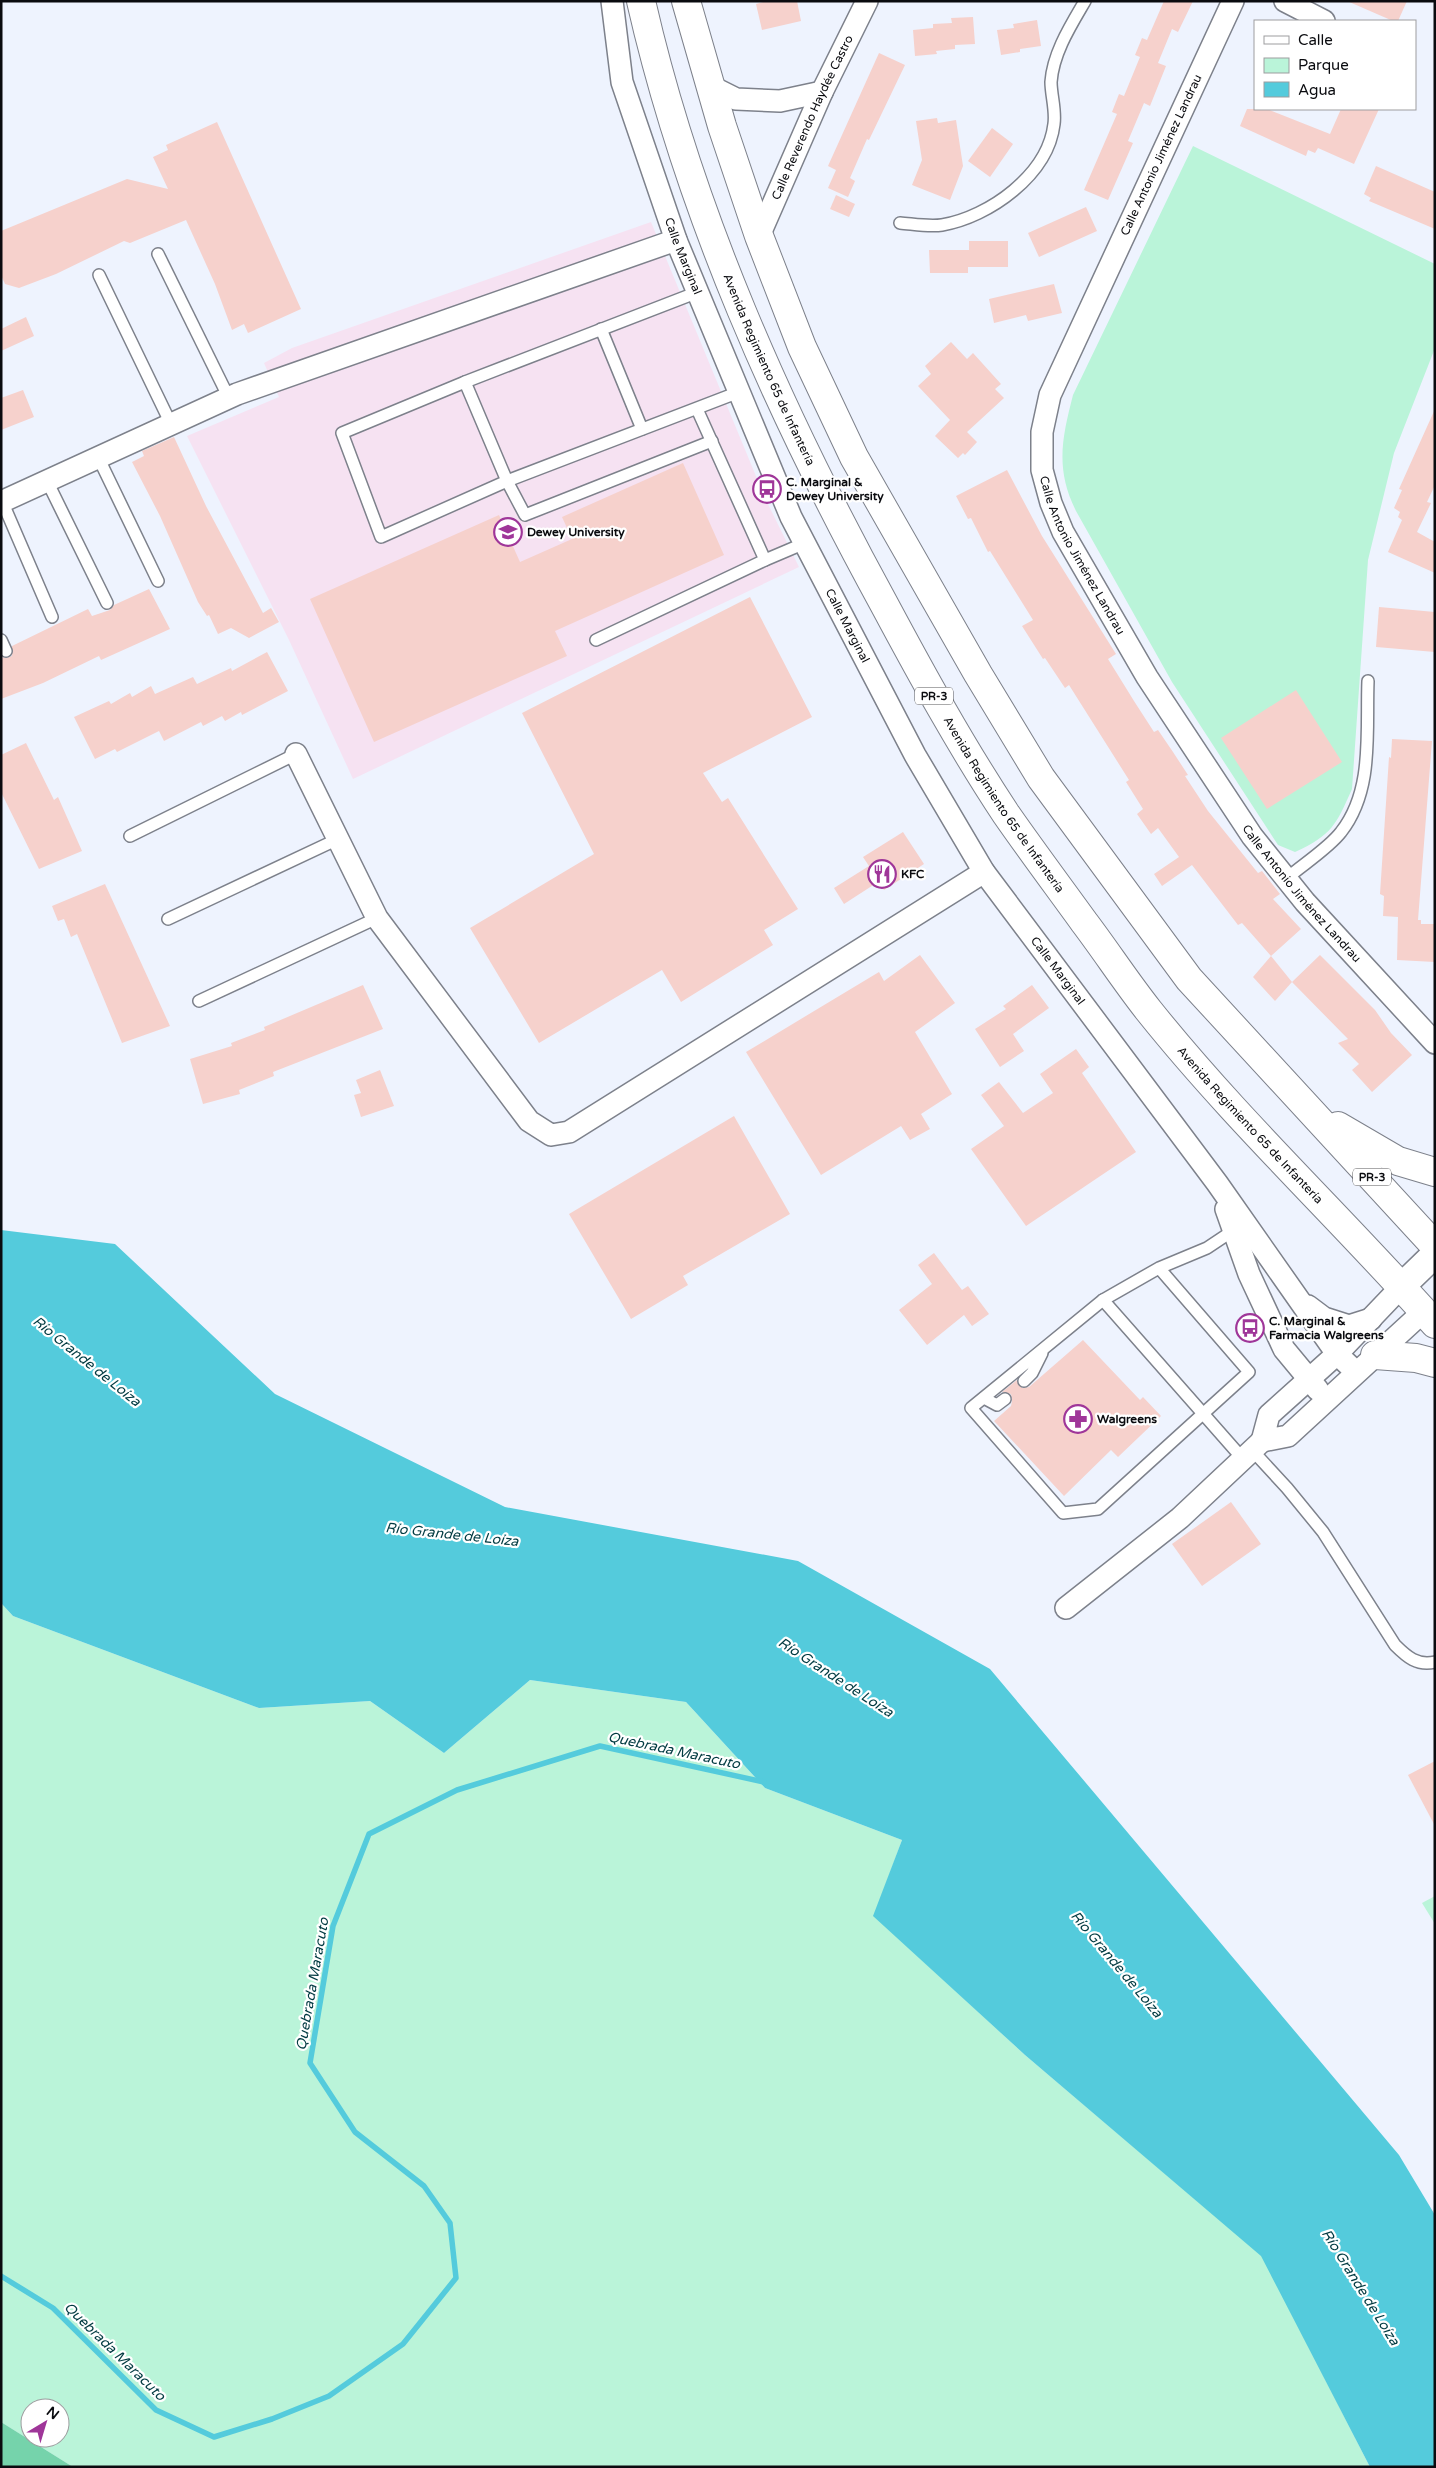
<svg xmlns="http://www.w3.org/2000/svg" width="1436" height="2468" font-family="'Varela Round',sans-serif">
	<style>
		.education { fill: #f6e2f2 }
		.green { fill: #baf4d9; fill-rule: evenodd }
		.forest { fill: #75d3ab }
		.water { fill: #54cbdc }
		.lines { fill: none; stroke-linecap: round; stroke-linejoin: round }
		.stream { stroke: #54cbdc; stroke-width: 5.5 }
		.building { fill: #f6d1cc }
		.service-casing { stroke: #7d818b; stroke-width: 14 }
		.minor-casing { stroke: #7d818b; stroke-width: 24 }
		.tertiary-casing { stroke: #7d818b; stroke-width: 29 }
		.primary-casing { stroke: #7d818b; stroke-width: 30 }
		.service { stroke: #fff; stroke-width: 11 }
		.minor { stroke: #fff; stroke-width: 21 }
		.tertiary { stroke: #fff; stroke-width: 26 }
		.primary { stroke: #fff; stroke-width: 28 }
		.labels { text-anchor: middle; stroke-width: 4.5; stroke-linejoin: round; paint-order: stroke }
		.shield { fill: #fff; stroke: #545457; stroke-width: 1 }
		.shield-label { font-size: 11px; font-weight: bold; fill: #0a0b0f }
		.street-label { font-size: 12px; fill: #0a0b0f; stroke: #fff }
		.poi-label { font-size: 12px; font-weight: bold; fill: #0a0b0f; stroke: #fff; text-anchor: start }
		.water-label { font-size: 14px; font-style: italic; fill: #003a41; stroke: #fff }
	</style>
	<rect width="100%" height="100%" fill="#eef3fe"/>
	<polygon class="education" points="651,222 765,498 799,567 353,779 289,640 187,436 279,397 264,363 292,348"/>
	<g class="green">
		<path d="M 1193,146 L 1435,264 L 1435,348 L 1394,453 L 1368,560 L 1352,789 C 1336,825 1332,835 1295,852 L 1278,845 L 1172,682 L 1076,511 C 1055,469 1062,438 1073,395 Z"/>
		<path d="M 1,1603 L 13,1616 L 259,1708 L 370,1701 L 444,1753 L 530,1680 L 686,1702 L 765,1788 L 902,1840 L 874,1916 L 1025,2055 L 1262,2256 L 1370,2467 L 73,2467 L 1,2422 ZM 30,2408 L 60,2408 L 60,2438 L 30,2438 Z"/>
		<polygon points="1435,1896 1435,1924 1422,1903"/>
	</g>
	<polygon class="forest" points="1,2422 73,2467 1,2467"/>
	<polygon class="water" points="1,1230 115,1244 275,1394 505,1507 798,1561 990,1669 1399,2155 1435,2215 1435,2467 1370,2467 1261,2256 1025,2055 873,1916 902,1840 765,1788 686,1702 530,1680 444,1753 370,1701 259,1708 13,1616 1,1603"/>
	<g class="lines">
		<polyline class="stream" points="1,2276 53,2308 156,2410 214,2437 272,2419 329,2396 403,2344 456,2278 450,2223 424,2186 355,2132 310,2063 333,1926 369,1834 457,1790 600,1746 764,1782"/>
	</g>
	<g class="building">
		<polygon points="767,1 797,1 801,21 762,30 756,4"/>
		<polygon points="1164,1 1193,1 1178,32 1172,29 1158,63 1166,66 1150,106 1144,103 1128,141 1133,143 1108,200 1084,190 1117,114 1112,112 1119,94 1124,96 1140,57 1135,55 1142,38 1147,40"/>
		<polygon points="1347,1 1407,1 1398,21 1393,21"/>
		<polygon points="973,17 975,44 955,45 955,49 936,51 937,54 915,56 913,30 933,28 933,24 952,23 951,18"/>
		<polygon points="1037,20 1041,46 1020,49 1020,52 1001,55 997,30 1014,28 1013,24"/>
		<polygon points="879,53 905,65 869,140 867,139 850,178 855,181 848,197 828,188 836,170 828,166"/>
		<polygon points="1247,109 1267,109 1330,134 1341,109 1379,109 1354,164 1318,148 1315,153 1308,150 1306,156 1240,126"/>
		<polygon points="937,118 938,123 956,120 963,166 950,200 912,185 922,160 916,121"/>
		<polygon points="217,122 301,309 248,333 244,324 232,330 215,284 186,220 130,243 124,241 56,274 19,288 5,284 1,275 1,231 127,179 168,189 153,157 168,150 166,145"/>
		<polygon points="992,128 1013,144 990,177 968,161"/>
		<polygon points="1376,166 1435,192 1435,229 1369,201 1371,198 1364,194"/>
		<polygon points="836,195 855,204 849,217 830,209"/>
		<polygon points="1086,207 1097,231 1039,257 1028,233"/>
		<polygon points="969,241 1008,241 1008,267 968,267 968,273 930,273 929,250 969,250"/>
		<polygon points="1054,284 1062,313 1028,321 1026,315 994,323 989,299"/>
		<polygon points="26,317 34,336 1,351 1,329"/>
		<polygon points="951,342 967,359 973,353 1001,384 995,389 1004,398 967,432 977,442 965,455 963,453 958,458 935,436 950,420 918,386 931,374 925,366"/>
		<polygon points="23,390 34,417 1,430 1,398"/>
		<polygon points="1435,409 1435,485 1427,502 1431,503 1417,532 1435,542 1435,573 1388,552 1402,520 1398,517 1400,512 1394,508 1402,490 1399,489"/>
		<polygon points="174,437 206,506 263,613 271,608 279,622 249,638 231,628 218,634 209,615 207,616 198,602 160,516 132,462 144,456 142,451"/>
		<polygon points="683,463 724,555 555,631 567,656 374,742 310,599 499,515 520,562 572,539 562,517"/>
		<polygon points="1007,470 1042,536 1116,654 1108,659 1134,701 1154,732 1158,730 1173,752 1188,775 1185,776 1208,811 1258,873 1262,871 1280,894 1273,899 1301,929 1271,956 1242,923 1238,925 1192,865 1162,886 1154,874 1179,857 1158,828 1151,834 1137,814 1143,809 1126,782 1129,780 1069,685 1065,688 1045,658 1043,659 1022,626 1033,620 990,551 988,552 971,518 968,519 956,496"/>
		<polygon points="149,589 170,629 101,660 99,656 43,683 1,699 1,657 6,658 12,656 12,646 88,609 92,616 110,610 114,605"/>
		<polygon points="750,597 812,717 703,773 722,802 728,798 798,909 764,930 773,945 681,1002 662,970 539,1043 470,928 594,854 522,713"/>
		<polygon points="1379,607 1435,612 1435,652 1376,647"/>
		<polygon points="267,652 288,691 242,715 241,712 225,721 222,716 203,726 201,722 164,741 159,731 117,752 115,749 95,759 74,717 109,701 111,704 130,693 132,697 151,686 155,694 193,677 197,684 231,668 232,671"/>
		<polygon points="1296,690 1342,762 1267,809 1221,738"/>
		<polygon points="1392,739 1432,741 1418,920 1421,920 1421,924 1435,924 1435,962 1397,960 1398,917 1383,916 1384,896 1380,894 1389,757 1391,758"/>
		<polygon points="26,743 54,800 58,797 82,851 39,869 1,792 1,755"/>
		<polygon points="903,832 924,864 884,890 878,882 844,904 834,888 869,866 863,857"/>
		<polygon points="105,884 170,1026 122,1043 77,934 71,937 64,919 58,921 52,906"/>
		<polygon points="920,955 955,1003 915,1032 952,1094 921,1114 930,1129 910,1140 901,1126 821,1175 746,1052 879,972 884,981"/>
		<polygon points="1320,955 1375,1010 1391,1033 1412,1055 1372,1092 1352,1070 1359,1064 1338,1043 1348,1039 1292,982"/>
		<polygon points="1271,956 1292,982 1275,1001 1253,977"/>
		<polygon points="363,985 383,1029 273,1072 274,1076 239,1090 240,1094 203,1104 190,1059 232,1046 231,1043 265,1030 264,1027"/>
		<polygon points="1032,985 1049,1008 1013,1034 1024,1051 1000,1067 975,1029 1006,1009 1003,1006"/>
		<polygon points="1076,1049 1089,1067 1082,1073 1136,1152 1026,1226 971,1149 1004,1126 981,1095 999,1082 1023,1113 1053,1093 1040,1074"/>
		<polygon points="380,1070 394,1106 361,1117 354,1095 361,1093 356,1080"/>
		<polygon points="734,1116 790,1214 683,1276 688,1285 631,1319 569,1214"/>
		<polygon points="934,1253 962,1290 968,1286 989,1314 972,1326 964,1315 927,1345 899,1310 932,1284 918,1265"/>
		<polygon points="1083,1340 1140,1400 1143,1397 1161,1416 1118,1457 1111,1450 1064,1496 994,1421 1011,1406 1012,1401 1011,1394 1002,1392 1017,1380 1022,1388 1029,1387"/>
		<polygon points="1231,1502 1261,1544 1202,1586 1172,1544"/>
		<polygon points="1435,1761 1435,1826 1408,1775"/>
	</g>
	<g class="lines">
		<defs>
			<g id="service">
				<path d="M 900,223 C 913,224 929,227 942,225 C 989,217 1048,175 1054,124 C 1056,110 1051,95 1051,82 C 1053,53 1071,25 1085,1"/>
				<polyline points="158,254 229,398"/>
				<polyline points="99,275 171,424"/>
				<polyline points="698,292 465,382 507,481 739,392"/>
				<polyline points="601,329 642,429"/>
				<polyline points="465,382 342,433 381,537 507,481 525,515 712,441"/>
				<polyline points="697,409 765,560 805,543"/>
				<polyline points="98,457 158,581"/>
				<polyline points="47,481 107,603"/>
				<polyline points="2,501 52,617"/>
				<polyline points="1,640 6,651"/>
				<polyline points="596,640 765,560"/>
				<polyline points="130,836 296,754"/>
				<path d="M 1286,879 C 1302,865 1329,848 1341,832 C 1374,790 1366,732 1368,681"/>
				<polyline points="168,919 338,839"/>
				<polyline points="199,1001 377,918"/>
				<polyline points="1159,1268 1249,1372 1098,1509 1063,1513 971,1408 1103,1300 1159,1268 1207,1248 1234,1230"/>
				<polyline points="1103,1300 1243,1459"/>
				<polyline points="1024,1381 1032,1373 1042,1353"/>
				<polyline points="984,1398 997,1405 1005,1399"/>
				<path d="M 1252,1450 L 1287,1488 L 1323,1532 L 1395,1645 C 1407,1657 1417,1666 1435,1662"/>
			</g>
			<g id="minor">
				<path id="s1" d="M 612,1 L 622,82 L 676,240 L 791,517 L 915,755 L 984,872 L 1217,1183 L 1337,1354 L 1356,1372"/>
				<path id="s2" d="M 1233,1 L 1050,395 L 1042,432 L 1042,470 L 1051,503 L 1063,532 L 1147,677 L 1252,836 L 1305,902 L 1435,1043"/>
				<polyline points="1285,1 1324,21"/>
				<polyline points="710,86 736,99 780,101 822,92"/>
				<path id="s3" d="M 759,236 L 822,92 L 867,1"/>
				<polyline points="1,502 237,394 676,240"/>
				<polyline points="296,754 377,918 529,1121 551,1135 569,1132 984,872"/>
				<polyline points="1226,1209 1249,1274 1284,1349 1318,1390"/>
				<polyline points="1401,1287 1337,1354 1269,1415 1262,1441 1288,1436 1424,1311"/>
				<polyline points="1308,1306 1324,1318 1349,1326 1371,1319"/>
				<polyline points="1066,1608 1180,1518 1262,1441"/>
			</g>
			<polyline id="tertiary" points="1401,1287 1435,1254"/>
			<g id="primary">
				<path id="s4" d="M 641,1 C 689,212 780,414 884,604 C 922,675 961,746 1006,814 C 1031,850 1058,886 1084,922 C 1106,951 1126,982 1149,1011 C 1237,1121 1341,1218 1435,1324"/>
				<polyline points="686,1 722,126 759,236 802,347 854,457 978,674 1041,778 1189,979 1435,1246"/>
				<polyline points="1338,1126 1398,1161 1435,1172"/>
				<polyline points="1375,1355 1416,1358 1435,1363"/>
			</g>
		</defs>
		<use href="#service" class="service-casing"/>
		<use href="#minor" class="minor-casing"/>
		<use href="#tertiary" class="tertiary-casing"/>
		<use href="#primary" class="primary-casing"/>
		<use href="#service" class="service"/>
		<use href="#minor" class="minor"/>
		<use href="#tertiary" class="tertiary"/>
		<use href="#primary" class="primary"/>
	</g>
	<defs>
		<symbol id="bus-ring" viewBox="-11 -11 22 22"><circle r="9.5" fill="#fff" stroke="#9f3699" stroke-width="1.5"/><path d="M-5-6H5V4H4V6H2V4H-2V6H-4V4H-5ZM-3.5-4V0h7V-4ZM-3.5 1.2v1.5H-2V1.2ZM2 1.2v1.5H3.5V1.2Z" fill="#9f3699"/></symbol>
		<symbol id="university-ring" viewBox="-11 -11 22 22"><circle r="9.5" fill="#fff" stroke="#9f3699" stroke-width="1.5"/><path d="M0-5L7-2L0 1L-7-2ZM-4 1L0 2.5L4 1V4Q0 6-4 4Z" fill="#9f3699"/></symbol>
		<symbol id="restaurant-ring" viewBox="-11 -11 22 22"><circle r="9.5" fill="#fff" stroke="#9f3699" stroke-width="1.5"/><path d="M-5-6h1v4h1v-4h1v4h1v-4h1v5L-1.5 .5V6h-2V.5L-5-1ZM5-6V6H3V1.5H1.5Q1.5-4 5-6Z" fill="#9f3699"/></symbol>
		<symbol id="pharmacy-ring" viewBox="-11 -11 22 22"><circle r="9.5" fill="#fff" stroke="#9f3699" stroke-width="1.5"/><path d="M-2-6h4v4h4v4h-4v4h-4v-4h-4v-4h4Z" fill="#9f3699"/></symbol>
	</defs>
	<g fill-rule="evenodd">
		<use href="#bus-ring" x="751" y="473" width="32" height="32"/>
		<use href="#university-ring" x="492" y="516" width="32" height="32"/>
		<use href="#restaurant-ring" x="866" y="858" width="32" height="32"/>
		<use href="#bus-ring" x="1234" y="1312" width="32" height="32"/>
		<use href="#pharmacy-ring" x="1062" y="1403" width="32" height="32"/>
	</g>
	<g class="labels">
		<g class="shield">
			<rect x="915" y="687.5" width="38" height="17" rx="4"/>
			<rect x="1353" y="1168.5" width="38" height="17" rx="4"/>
		</g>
		<g class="shield-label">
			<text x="934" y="700">PR-3</text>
			<text x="1372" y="1181">PR-3</text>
		</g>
		<g class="street-label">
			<text dy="4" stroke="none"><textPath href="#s3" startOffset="130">Calle Reverendo Haydée Castro</textPath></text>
			<text transform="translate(1161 155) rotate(-65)" y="4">Calle Antonio Jiménez Landrau</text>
			<text dy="4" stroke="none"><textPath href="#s1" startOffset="266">Calle Marginal</textPath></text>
			<text dy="4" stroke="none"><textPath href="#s4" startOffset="391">Avenida Regimiento 65 de Infantería</textPath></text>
			<text dy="4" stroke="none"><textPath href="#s2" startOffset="605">Calle Antonio Jiménez Landrau</textPath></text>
			<text dy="4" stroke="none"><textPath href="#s1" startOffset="671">Calle Marginal</textPath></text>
			<text dy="4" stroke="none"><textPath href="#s4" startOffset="886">Avenida Regimiento 65 de Infantería</textPath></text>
			<text dy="4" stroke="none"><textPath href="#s2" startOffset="1010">Calle Antonio Jiménez Landrau</textPath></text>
			<text dy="4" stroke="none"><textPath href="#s1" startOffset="1076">Calle Marginal</textPath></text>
			<text dy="4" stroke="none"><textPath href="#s4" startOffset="1291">Avenida Regimiento 65 de Infantería</textPath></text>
		</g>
		<g class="poi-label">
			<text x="786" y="486">C. Marginal &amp;<tspan x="786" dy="14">Dewey University</tspan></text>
			<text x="527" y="536">Dewey University</text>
			<text x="901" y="878">KFC</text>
			<text x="1269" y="1325">C. Marginal &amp;<tspan x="1269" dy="14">Farmacia Walgreens</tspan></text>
			<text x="1097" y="1423">Walgreens</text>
		</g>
		<g class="water-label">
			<text transform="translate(87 1361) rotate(39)" y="5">Río Grande de Loíza</text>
			<text transform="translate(452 1534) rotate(6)" y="5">Río Grande de Loíza</text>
			<text transform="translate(836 1677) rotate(33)" y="5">Río Grande de Loíza</text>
			<text transform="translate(674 1750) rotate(12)" y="5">Quebrada Maracuto</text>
			<text transform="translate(1117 1964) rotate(50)" y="5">Río Grande de Loíza</text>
			<text transform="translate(312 1984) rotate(-80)" y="5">Quebrada Maracuto</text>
			<text transform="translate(1361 2287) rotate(58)" y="5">Río Grande de Loíza</text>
			<text transform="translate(115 2351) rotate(44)" y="5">Quebrada Maracuto</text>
		</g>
	</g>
	<rect width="1436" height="2468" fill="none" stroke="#0a0b0f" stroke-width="5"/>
	<rect x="1254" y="20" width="162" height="90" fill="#ffffff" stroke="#9d9d9f"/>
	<rect x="1264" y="36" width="25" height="8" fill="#ffffff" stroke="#9d9d9f"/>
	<text x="1298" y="45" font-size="15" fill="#0a0b0f">Calle</text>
	<rect x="1264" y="58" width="25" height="15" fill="#baf4d9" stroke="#9d9d9f"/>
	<text x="1298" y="70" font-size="15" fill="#0a0b0f">Parque</text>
	<rect x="1264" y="82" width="25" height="15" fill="#54cbdc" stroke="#9d9d9f"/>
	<text x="1298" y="95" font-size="15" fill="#0a0b0f">Agua</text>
	<g transform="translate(45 2423) rotate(38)"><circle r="24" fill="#ffffff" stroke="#9d9d9f"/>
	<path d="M0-4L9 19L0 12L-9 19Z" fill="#9f3699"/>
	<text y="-8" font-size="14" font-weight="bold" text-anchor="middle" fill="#0a0b0f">N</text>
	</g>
</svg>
